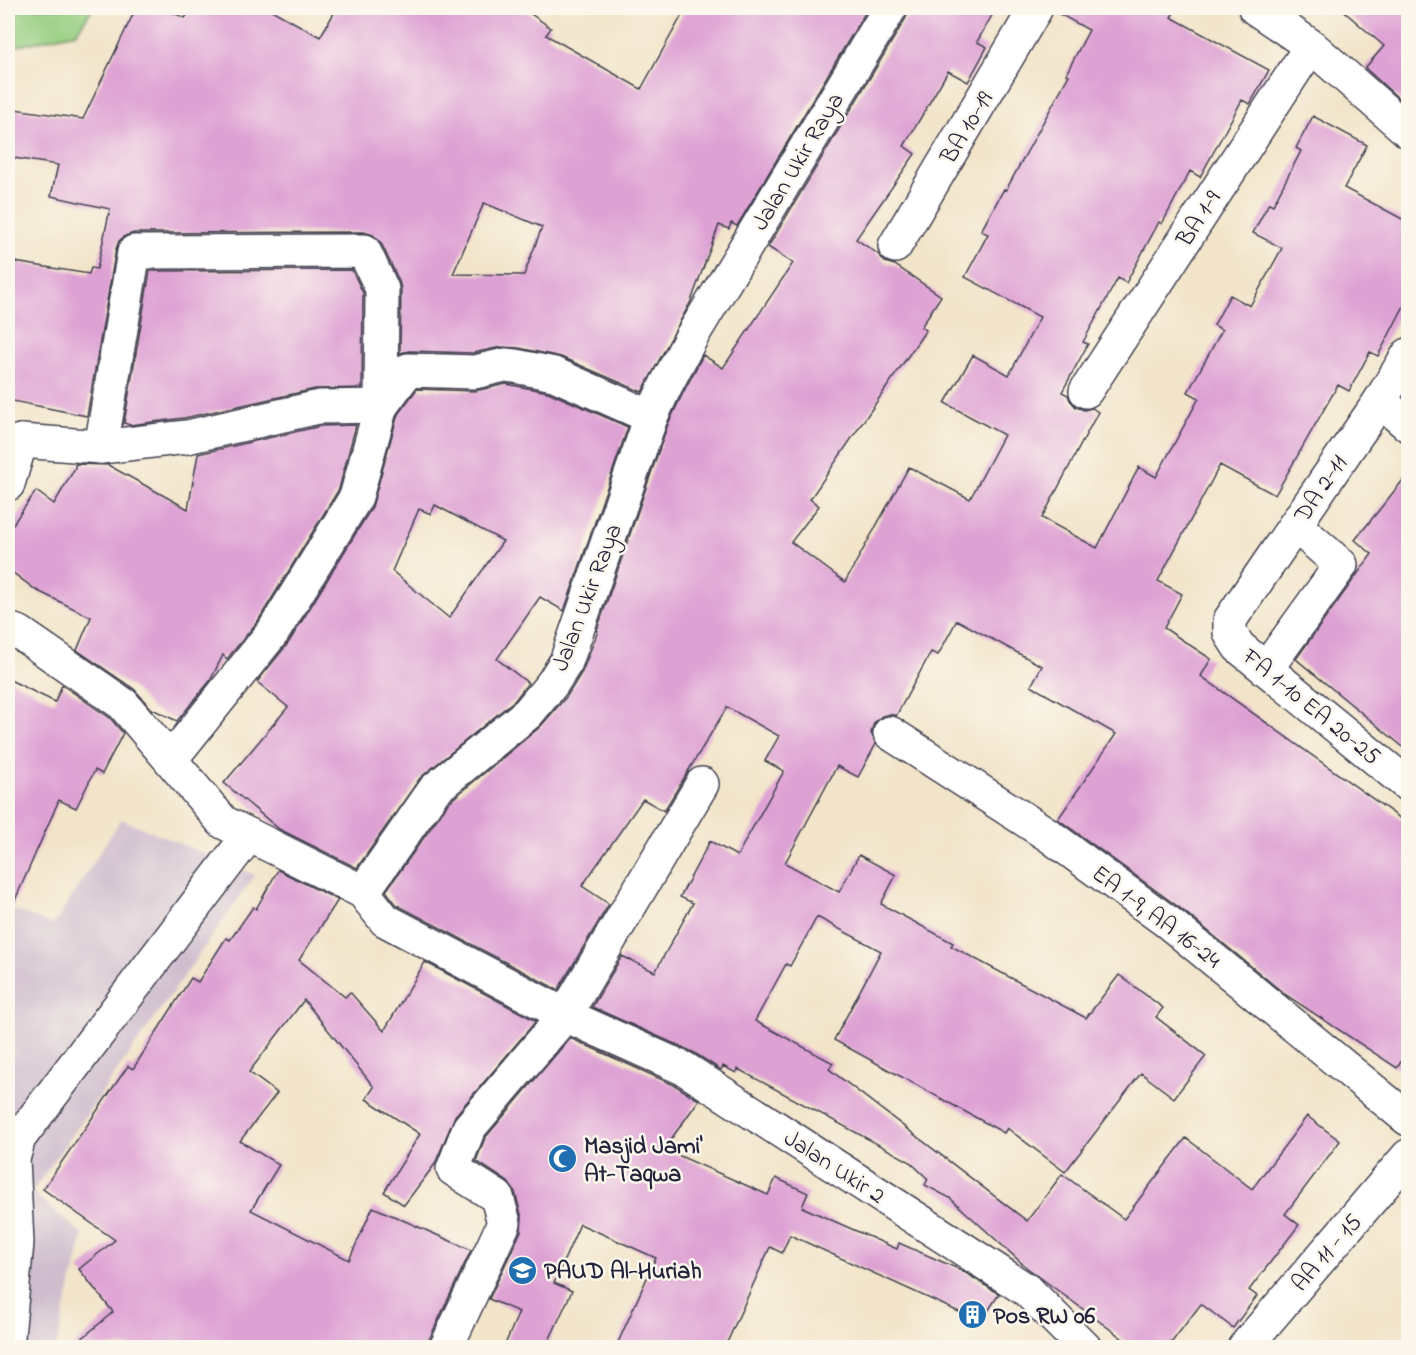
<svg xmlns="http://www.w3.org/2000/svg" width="1416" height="1355" font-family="'Indie Flower',sans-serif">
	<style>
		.industrial { fill: #cfbdce }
		.green { fill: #95cd80; stroke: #5c785e; stroke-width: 1.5 }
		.building { fill: #dea1d4; fill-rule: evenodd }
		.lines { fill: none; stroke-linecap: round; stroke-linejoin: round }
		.minor-casing { stroke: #413f50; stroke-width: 36 }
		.minor { stroke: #fff; stroke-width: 33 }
		.labels { text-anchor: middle; stroke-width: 5; stroke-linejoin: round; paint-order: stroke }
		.street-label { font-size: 24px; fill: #22223b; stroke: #fbf7ec }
		.poi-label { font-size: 24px; font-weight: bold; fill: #22223b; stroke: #fbf7ec; text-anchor: start }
	</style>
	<rect width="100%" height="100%" fill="#fbf7ec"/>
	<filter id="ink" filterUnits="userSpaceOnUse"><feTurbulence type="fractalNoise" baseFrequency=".0167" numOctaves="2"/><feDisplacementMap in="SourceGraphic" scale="12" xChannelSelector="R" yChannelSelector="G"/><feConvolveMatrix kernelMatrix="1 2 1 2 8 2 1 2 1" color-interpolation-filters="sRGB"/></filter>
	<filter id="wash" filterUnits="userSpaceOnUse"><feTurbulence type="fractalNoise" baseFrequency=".008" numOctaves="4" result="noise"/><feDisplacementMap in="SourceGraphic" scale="24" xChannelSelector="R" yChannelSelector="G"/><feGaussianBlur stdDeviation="1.35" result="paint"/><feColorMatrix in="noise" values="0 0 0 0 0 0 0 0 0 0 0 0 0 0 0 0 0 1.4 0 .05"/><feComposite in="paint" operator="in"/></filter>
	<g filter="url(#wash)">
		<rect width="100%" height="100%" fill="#f2e4c9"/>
		<polygon class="industrial" points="121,819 255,875 32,1192 83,1235 56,1347 8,1347 8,908 54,925"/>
		<polygon class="green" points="8,8 93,8 76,33 8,48"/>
		<g id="blocks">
			<g class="building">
				<path d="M 136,8 L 163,8 L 185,18 L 193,8 L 268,8 L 320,37 L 337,8 L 522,8 L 551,28 L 546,35 L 641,89 L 686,8 L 868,8 L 737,226 L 731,223 L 729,229 L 719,225 L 691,301 L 642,392 L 561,357 L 519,348 L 501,347 L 473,353 L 409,351 L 400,353 L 401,289 L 399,281 L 381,243 L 373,235 L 364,232 L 134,233 L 125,236 L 119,241 L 116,249 L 87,416 L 8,400 L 8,261 L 89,274 L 91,268 L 97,269 L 110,209 L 51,196 L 58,165 L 8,157 L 8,108 L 83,119 ZM 484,203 L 542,227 L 524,275 L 453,274 Z"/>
				<polygon points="909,8 996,8 977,42 987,47 968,82 948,71 904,146 915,154 856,239 878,254 885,262 895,265 941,296 921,327 926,330 810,499 819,506 791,542 845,582 909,467 970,499 1004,435 945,403 973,355 1009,375 1040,317 965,277 988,234 981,231 1004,189 1006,190 1069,75 1066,74 1089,30 1054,11 1055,8 1177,8 1171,17 1269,70 1250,104 1242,100 1200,177 1190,171 1162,224 1159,222 1126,283 1118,278 1083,342 1088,344 1062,392 1068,395 1070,400 1076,407 1084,410 1092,408 1098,412 1042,518 1097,548 1139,467 1156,477 1199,398 1188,392 1222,330 1214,325 1230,295 1250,306 1282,248 1253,233 1269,203 1273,205 1301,151 1296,148 1313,116 1367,145 1344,188 1408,222 1408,298 1378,356 1370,352 1349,391 1338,385 1275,495 1220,465 1158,581 1182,594 1164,628 1211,659 1201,676 1408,824 1408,1051 1397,1068 1286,995 1180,908 1058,819 1116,734 1031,686 1042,666 957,620 938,655 931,652 896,716 890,714 882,716 874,723 871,733 876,744 858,777 837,766 785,863 839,892 859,855 896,875 881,904 953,943 951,946 1086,1018 1119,975 1163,1008 1156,1017 1206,1056 1174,1098 1141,1073 1065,1172 1007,1128 1004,1133 834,1040 881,951 817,917 790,966 786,964 755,1021 833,1063 829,1069 1027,1221 1062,1174 1124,1219 1186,1138 1252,1189 1307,1116 1340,1141 1285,1214 1299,1225 1249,1290 1257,1296 1233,1328 1201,1304 1168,1347 1134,1347 1026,1267 950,1198 925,1185 928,1179 909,1161 738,1069 736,1073 723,1066 721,1070 693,1052 592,1007 622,956 655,972 693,903 680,897 710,841 737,856 784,771 765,761 779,736 727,707 664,811 643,799 582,886 609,904 558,990 397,905 386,891 449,802 540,727 567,696 582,672 598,631 597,630 668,424 683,393 703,355 723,368 793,263 768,247 906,18"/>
				<polygon points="1340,8 1408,8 1408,107 1365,68 1384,46"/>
				<polygon points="352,270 363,293 362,388 315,389 184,418 130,425 124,423 150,271"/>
				<path d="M 506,384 L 548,392 L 628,427 L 564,611 L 540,597 L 497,659 L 528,683 L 515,700 L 420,778 L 357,868 L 279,829 L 224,783 L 288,707 L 257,682 L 289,642 L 372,507 L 398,414 L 417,389 L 475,391 ZM 435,505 L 503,541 L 449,618 L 392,571 L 419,509 L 431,514 Z"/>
				<polygon points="356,425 339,489 258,621 227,659 223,655 210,681 177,721 152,709 134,689 77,650 91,617 36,590 8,569 8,531 36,491 54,504 75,468 75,464 108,465 188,509 198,454 321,426"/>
				<polygon points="1408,474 1408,751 1296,659 1372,554 1355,540"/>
				<polygon points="8,679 55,702 62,685 110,718 123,733 102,774 95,770 76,808 59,800 8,916"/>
				<polygon points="278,870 338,900 299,960 345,997 350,992 384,1031 425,962 536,1021 455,1116 435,1164 404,1205 384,1192 420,1134 366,1099 374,1087 304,1000 249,1072 277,1093 240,1141 279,1165 251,1210 349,1260 373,1207 471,1250 429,1340 428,1347 72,1347 113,1312 79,1269 115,1240 43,1189 128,1066 133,1069 191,978 198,982 226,938 230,940 253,907 256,909"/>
				<polygon points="570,1038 676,1086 699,1100 664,1149 768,1195 776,1178 808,1193 802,1207 897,1249 899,1243 961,1270 999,1294 981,1322 790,1235 782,1253 770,1247 725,1347 616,1347 656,1258 580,1224 554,1283 572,1291 546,1347 504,1347 519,1312 489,1299 521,1231 522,1218 515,1192 508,1182 476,1161 485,1138"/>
			</g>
		</g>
	</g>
	<g filter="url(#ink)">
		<use href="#blocks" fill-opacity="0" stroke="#413f50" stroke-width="1.5"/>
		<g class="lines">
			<defs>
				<g id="minor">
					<polyline points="1255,8 1311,46 1408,131"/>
					<polyline points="895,246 1036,8"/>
					<polyline points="1408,355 1380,401 1230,620 1230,633 1239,647 1408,785"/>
					<polyline points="1086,391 1311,46"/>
					<polyline points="1380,401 1408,425"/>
					<polyline points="8,444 21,441 101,447 187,437 319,407 381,406 408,370 475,372 505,365 515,366 554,374 651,417"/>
					<polyline points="101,447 134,252 364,251 382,289 381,406 356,497 273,632 171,759"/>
					<polyline points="8,484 21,441"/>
					<polyline points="8,629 20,633 123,704 223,822 363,892 385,920 565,1015 685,1069 1028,1291 1085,1348"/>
					<polyline points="1266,669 1341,565 1295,525"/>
					<polyline points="890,733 1047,834 1169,923 1408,1119"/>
					<polyline points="363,892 435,789 528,713 552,684 566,662 651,417 666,385 692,336 890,8"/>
					<polyline points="8,1336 17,1243 13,1159 19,1138 249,835"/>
					<polyline points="446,1348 504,1223 497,1197 453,1169 469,1128 565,1015 702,784"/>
					<polyline points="1244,1348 1408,1156"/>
				</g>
			</defs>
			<use href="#minor" class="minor-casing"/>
			<use href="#minor" class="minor"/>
		</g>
	</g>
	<defs>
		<symbol id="mosque-disc" viewBox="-11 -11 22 22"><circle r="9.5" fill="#1f6fb2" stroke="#fbf7ec"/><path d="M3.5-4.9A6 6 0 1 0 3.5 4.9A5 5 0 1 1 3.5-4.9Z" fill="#fff"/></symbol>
		<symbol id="school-disc" viewBox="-11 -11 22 22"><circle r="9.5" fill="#1f6fb2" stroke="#fbf7ec"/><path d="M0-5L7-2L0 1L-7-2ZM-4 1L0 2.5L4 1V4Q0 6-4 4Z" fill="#fff"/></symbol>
		<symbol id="building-disc" viewBox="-11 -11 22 22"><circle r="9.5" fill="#1f6fb2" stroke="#fbf7ec"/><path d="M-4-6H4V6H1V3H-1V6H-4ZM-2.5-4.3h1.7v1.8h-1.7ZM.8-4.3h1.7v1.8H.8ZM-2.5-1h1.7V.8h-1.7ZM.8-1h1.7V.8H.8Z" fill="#fff"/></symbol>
	</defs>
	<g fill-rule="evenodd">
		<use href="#mosque-disc" x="546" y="1142" width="33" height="33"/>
		<use href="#school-disc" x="506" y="1254" width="33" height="33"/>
		<use href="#building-disc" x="956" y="1298" width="33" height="33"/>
	</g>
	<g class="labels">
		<g class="street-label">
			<text transform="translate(966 127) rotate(-59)" y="8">BA 10-19</text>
			<text transform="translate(797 161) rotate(-59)" y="8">Jalan Ukir Raya</text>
			<text transform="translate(1198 218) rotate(-57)" y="8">BA 1-9</text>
			<text transform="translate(1320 488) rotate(-56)" y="8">DA 2-11</text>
			<text transform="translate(586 597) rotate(-69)" y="8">Jalan Ukir Raya</text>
			<text transform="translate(1312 706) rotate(39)" y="8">FA 1-10 EA 20-25</text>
			<text transform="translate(1157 916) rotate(37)" y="8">EA 1-9, AA 16-24</text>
			<text transform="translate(835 1166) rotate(33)" y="8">Jalan Ukir 2</text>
			<text transform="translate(1326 1252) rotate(-49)" y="8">AA 11 - 15</text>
		</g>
		<g class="poi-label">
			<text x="584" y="1153">Masjid Jami'<tspan x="584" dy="28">At-Taqwa</tspan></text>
			<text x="544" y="1278">PAUD Al-Huriah</text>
			<text x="993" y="1323">Pos RW 06</text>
		</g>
	</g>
	<rect width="1416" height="1355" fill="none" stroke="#fbf7ec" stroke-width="30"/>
</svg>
